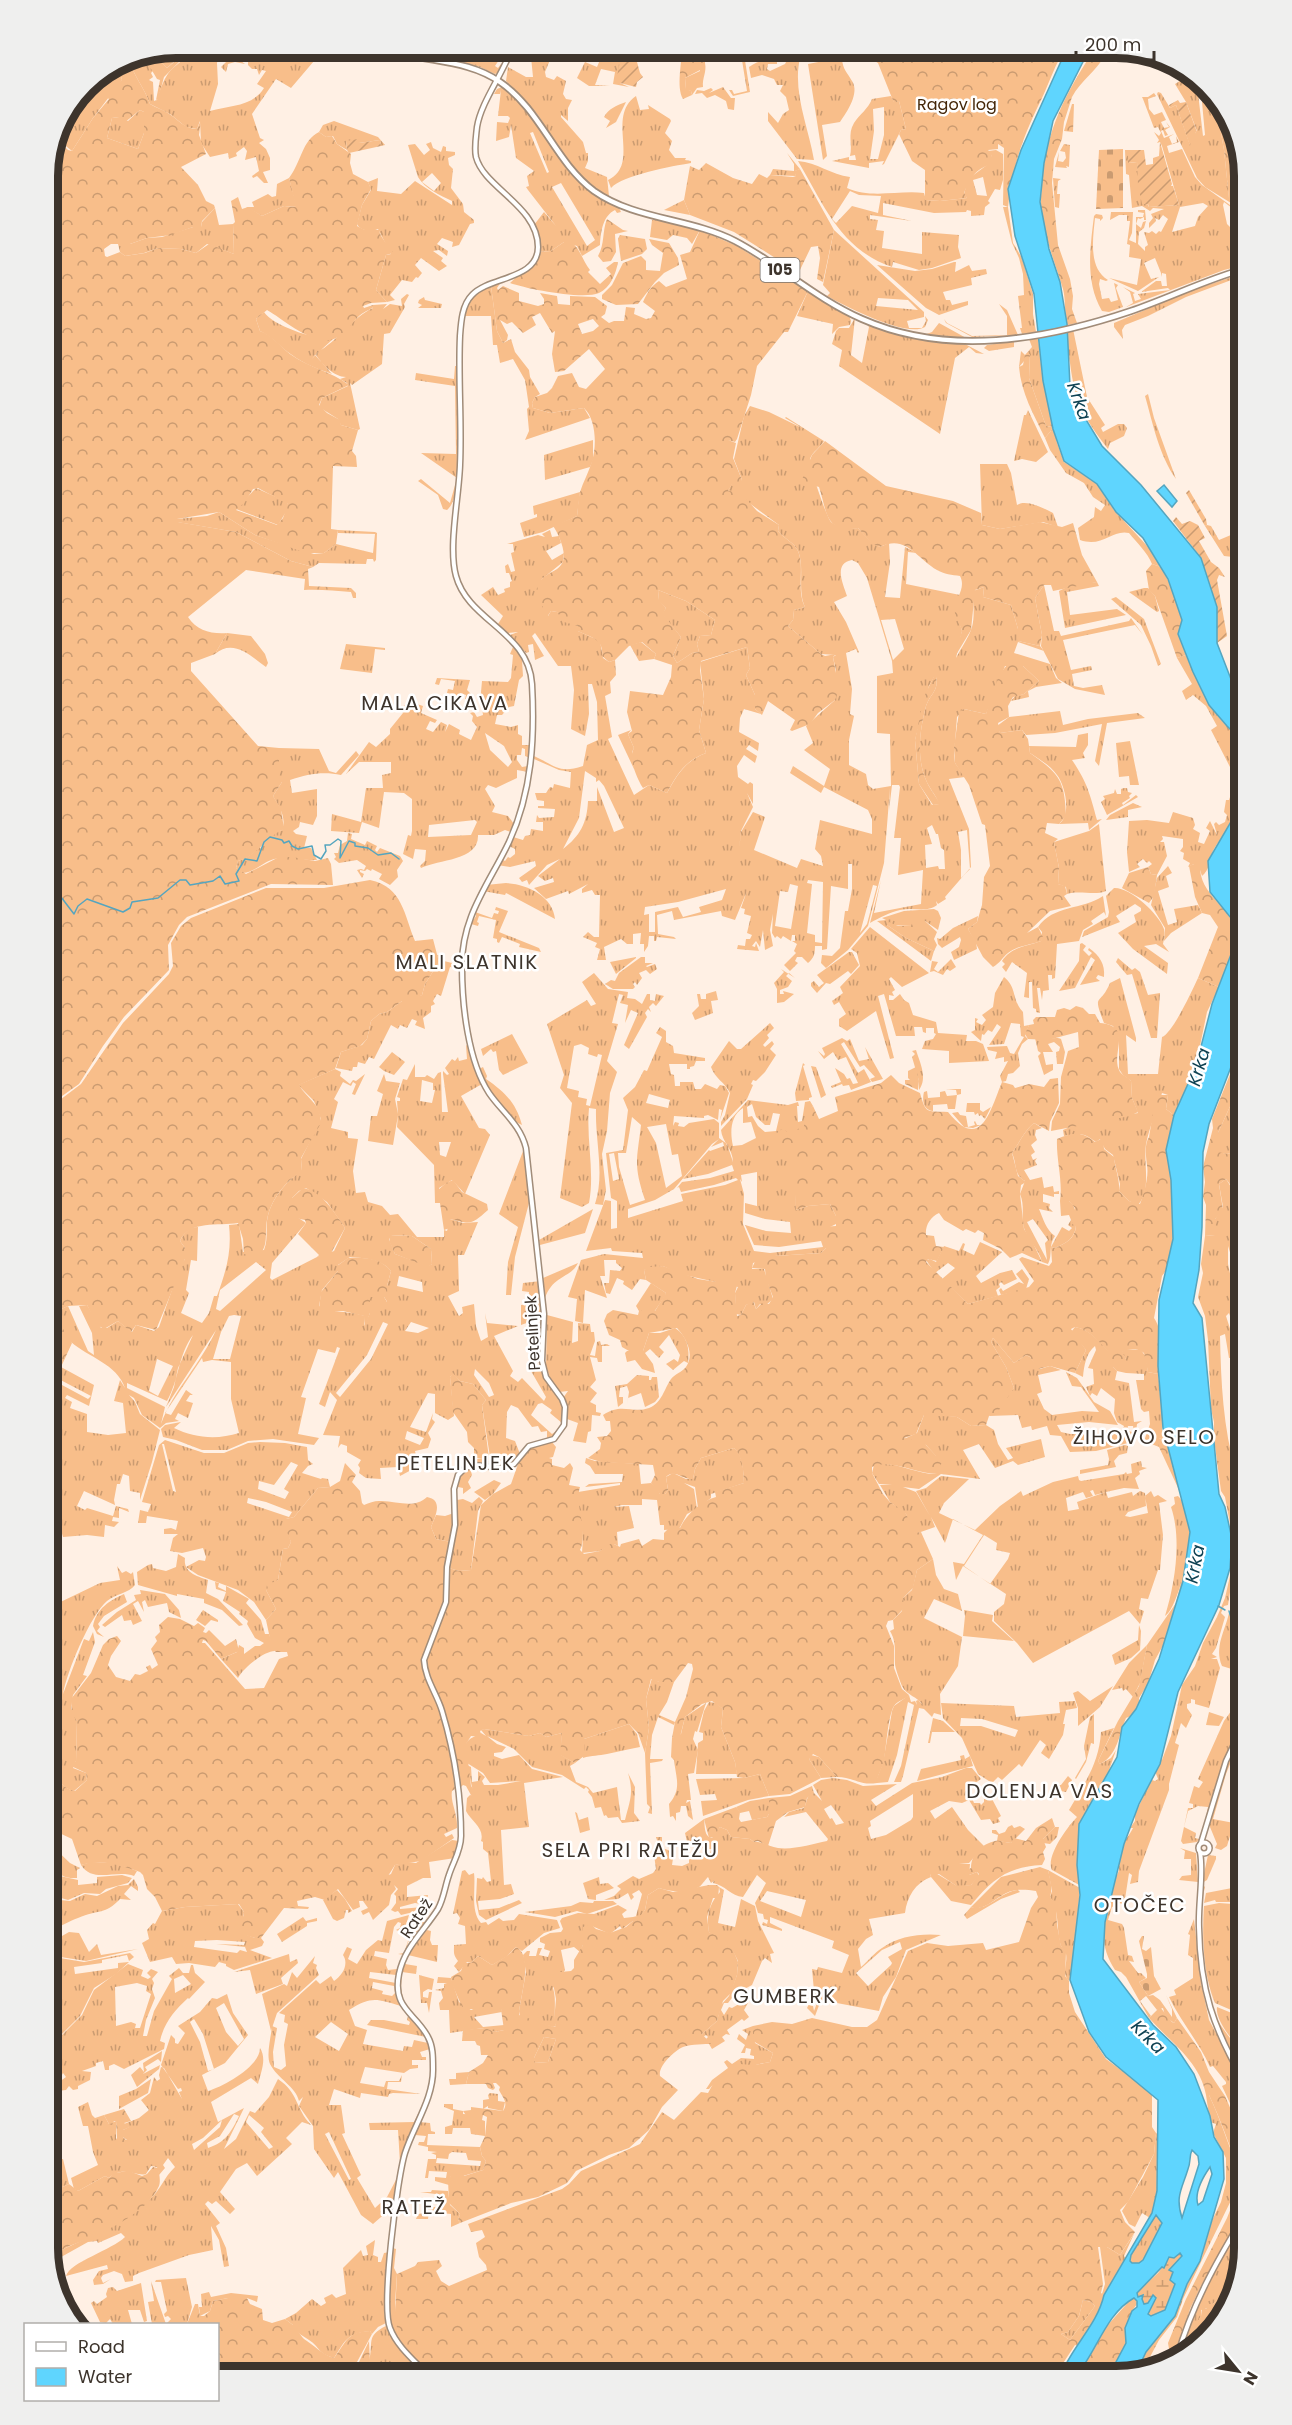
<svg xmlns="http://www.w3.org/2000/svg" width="1292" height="2425" font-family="Poppins,sans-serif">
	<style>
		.grass { fill: url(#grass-tufts); fill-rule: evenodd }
		.forest { fill: url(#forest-crowns); fill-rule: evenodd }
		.wetland { fill: url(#wetland-marsh) }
		.cemetery { fill: url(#cemetery-stones) }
		.garden { fill: url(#garden-furrows) }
		.water { fill: #5fd5fe; stroke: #55a5bf; stroke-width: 1.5; fill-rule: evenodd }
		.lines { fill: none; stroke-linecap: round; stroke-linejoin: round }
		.stream { stroke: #55a5bf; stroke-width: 1.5 }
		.secondary-casing { stroke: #a18c79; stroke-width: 7 }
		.primary-casing { stroke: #a18c79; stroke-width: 8 }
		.secondary { stroke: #fff; stroke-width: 4 }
		.primary { stroke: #fff; stroke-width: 4.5 }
		.labels { text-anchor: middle; stroke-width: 5; stroke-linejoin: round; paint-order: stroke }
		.shield { fill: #fff; stroke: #77716b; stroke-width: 1.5 }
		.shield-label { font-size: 15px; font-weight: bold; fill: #3d342c }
		.park-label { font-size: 16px; fill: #442709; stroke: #fff }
		.street-label { font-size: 16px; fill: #3d342c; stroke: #fff }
		.water-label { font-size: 18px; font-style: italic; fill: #0f4354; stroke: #fff }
		.quarter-label { font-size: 20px; letter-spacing: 1.5px; fill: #3d342c; stroke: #fff }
		.rim { fill: none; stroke: #3d342c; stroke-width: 8 }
	</style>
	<defs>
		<pattern id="grass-tufts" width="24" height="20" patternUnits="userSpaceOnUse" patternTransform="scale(1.5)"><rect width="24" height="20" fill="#f8be8a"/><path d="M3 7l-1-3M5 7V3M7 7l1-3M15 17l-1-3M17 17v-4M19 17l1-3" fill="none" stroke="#ca9b71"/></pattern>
		<pattern id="forest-crowns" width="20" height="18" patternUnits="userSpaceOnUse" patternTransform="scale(1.5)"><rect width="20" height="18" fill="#f8be8a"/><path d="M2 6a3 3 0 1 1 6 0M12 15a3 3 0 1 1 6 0" fill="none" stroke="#ca9b71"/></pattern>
		<pattern id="wetland-marsh" width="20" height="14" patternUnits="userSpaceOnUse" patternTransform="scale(1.5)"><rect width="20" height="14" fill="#f8be8a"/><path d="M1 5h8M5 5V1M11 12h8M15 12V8" fill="none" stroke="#ca9b71"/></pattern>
		<pattern id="cemetery-stones" width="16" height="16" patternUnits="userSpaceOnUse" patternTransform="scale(1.5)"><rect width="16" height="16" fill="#f8be8a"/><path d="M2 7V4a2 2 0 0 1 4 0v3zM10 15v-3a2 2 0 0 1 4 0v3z" fill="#ca9b71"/></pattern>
		<pattern id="garden-furrows" width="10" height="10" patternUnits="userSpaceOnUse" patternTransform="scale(1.5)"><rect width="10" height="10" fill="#f8be8a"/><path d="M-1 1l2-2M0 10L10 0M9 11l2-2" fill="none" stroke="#ca9b71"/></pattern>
	</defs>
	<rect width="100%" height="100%" fill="#fff0e4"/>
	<g class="grass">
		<polygon points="176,48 182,48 180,56 167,68 153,53"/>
		<path d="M 198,48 L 221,48 L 217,63 L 218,84 L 210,111 C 230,105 252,107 264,88 L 257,84 L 266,71 L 262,70 L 259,75 L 257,69 L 252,69 L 248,65 L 248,57 L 253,51 L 262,54 L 267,49 L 282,55 C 292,51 305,56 314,61 L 291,88 L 276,79 L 252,114 L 260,138 L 264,140 L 259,143 L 266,149 L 270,158 L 270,170 L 263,172 L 268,183 L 264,183 L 257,176 L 253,178 L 252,176 L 259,171 L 256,157 L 245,160 L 247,151 L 244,147 L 236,153 L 237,156 L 229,159 L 228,153 L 210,157 L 201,143 L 200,121 L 197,129 L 186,127 L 170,114 L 150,104 C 145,88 132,75 129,57 L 143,55 L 153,71 L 151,73 L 153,77 L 149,80 L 153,82 L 154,101 L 157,100 C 168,64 173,70 198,48 Z"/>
		<polygon points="477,48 486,48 484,55 490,55 499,60 495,66 498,68 501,64 503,66 500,72 495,74 480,67 454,60 454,58 453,60 408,49 423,52 424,50 429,51 429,53 474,62"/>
		<path d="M 535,48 L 555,48 L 545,72 L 546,77 L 554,80 L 557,76 L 566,81 L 563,94 L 566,99 L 572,100 L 568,108 L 568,121 L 561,115 L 561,117 L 583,142 L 586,153 L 588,153 L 588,161 L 585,168 L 607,177 L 609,196 L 607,197 C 579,178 560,151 542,121 C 535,109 517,94 506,81 L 508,67 L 526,77 L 533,77 L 531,57 Z"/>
		<path d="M 621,48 L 627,48 C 627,56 621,72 620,83 L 629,87 L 613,84 L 615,72 L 601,69 L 595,85 L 610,86 L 589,86 L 577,78 L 585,62 L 597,67 L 604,50 L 619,54 Z"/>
		<polygon points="740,48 743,48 750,92 733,96 729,90 732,90 734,94 747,91"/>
		<path d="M 799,50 L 801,54 C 791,89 808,125 814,160 L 797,159 L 768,121 L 768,112 L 778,123 L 783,114 L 789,110 L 786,97 L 780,91 L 783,85 L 777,85 L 774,79 L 762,75 L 751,78 L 749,67 C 759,60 766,59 777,60 L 777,64 L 768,64 L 767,69 L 770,71 L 785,64 L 791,52 Z"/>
		<polygon points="232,52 239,52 241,61 245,64 235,62 228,64 226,72 221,67 227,61 227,54"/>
		<path d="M 839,58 L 842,59 C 843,70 847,72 852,81 C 860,93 847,112 840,122 L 822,125 L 827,156 L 823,160 L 808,64 Z"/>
		<path d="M 699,62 L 705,63 C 707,72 702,78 703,87 L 697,88 L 692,95 L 691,91 L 686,90 L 685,78 L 700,71 Z"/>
		<path d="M 1170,65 L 1178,68 L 1180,72 L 1184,71 L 1194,74 L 1219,107 L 1219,122 L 1224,150 L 1229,198 L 1232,189 L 1231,164 L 1241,163 L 1244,176 L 1244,211 L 1205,187 L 1197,178 L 1157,94 L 1158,92 L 1161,93 L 1170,108 L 1176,105 L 1190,145 L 1190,139 L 1197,131 L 1186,102 L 1175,84 L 1183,79 L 1180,73 L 1173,70 ZM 1201,91 L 1205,135 L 1203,136 L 1198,93 Z"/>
		<path d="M 115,69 L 120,73 L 122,80 L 93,118 L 72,151 L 56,138 C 58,132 59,125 61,119 C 70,102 95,71 115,69 Z"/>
		<path d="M 502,87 C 531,102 546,139 564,164 C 578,183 598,197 619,208 L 621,212 L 617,213 L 615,210 C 603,216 601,230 600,245 L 582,256 L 577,246 L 564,242 L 551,251 L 539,252 L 538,256 L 534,225 L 544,212 L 556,226 L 528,190 L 526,187 L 529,186 L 527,176 L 534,171 L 516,158 L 511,125 L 509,137 L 496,141 L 497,122 L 508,123 L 510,118 L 508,116 L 498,116 L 501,90 L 500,94 L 494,94 L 497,89 ZM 533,132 L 549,172 L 547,173 L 530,133 ZM 561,183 L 595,240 L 587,246 L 552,187 Z"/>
		<path d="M 1154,93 L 1156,96 L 1148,99 L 1149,109 L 1154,115 L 1162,112 L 1166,120 L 1161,122 L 1164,128 L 1169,127 L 1166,122 L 1170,127 L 1165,130 L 1168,135 L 1165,136 L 1163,130 L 1161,131 L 1164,138 L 1174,134 L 1169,137 L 1172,144 L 1177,142 L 1176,136 L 1179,142 L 1167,146 L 1169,153 L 1182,149 L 1195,177 L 1202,185 L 1244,215 L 1244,217 L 1224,202 L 1223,205 L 1227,224 L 1244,241 L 1244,265 L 1224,270 L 1126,307 L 1133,303 L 1130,292 L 1123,287 L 1135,293 L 1133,294 L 1135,301 L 1141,299 L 1138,294 L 1170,290 L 1168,288 L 1141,292 L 1156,281 L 1161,281 L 1162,286 L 1167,286 L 1166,274 L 1162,273 L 1161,277 L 1161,273 L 1155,258 L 1144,263 L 1151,279 L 1159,277 L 1138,291 L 1109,278 L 1137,285 L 1141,259 L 1129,257 L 1130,245 L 1127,244 L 1130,221 L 1127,221 L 1127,215 L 1119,215 L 1110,220 L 1111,212 L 1133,212 L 1132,233 L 1129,240 L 1136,243 L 1136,217 L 1143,217 L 1144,213 L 1138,212 L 1138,210 L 1145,210 L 1146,220 L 1144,220 L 1144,217 L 1140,219 L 1138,218 L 1136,224 L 1141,228 L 1143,222 L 1146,221 L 1144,228 L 1139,232 L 1138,244 L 1145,251 L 1145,247 L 1148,245 L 1144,232 L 1149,233 L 1152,231 L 1156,234 L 1159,231 L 1161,232 L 1168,219 L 1163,215 L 1159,220 L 1155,218 L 1156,221 L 1149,228 L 1149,223 L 1153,218 L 1151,214 L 1164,209 L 1153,208 L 1150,211 L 1142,206 L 1132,208 L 1129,175 L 1126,174 L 1125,150 L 1128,150 L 1129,163 L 1137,162 L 1140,189 L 1149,207 L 1179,205 L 1162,146 L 1160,142 L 1157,143 L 1159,140 L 1154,132 L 1159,136 L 1161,133 L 1158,127 L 1154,128 L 1143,99 L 1142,97 L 1148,97 ZM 1203,203 L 1208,206 L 1198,217 L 1195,226 L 1172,232 L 1180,207 Z"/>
		<path d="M 636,96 L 640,110 L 649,109 L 648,105 L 670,119 L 671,121 L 665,133 L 672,141 L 669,150 L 675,158 L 686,158 L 685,160 L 691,161 L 691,163 C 673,166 623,175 611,188 L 608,180 C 642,164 605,117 636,96 Z"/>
		<path d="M 891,96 L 894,102 L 899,101 L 906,129 L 901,130 L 884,164 L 882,165 L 884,161 L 869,163 L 869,168 L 832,161 L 849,157 L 849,160 L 856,160 L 855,155 L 850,156 C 853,145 847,134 854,123 C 860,114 868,109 872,99 ZM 884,107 L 884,135 L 878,159 L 870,159 L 874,131 L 873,109 Z"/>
		<path d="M 626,102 L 616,122 L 606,128 L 610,121 L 604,117 C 608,109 617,105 626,102 Z"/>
		<polygon points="140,110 144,112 144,133 138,149 107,138 112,118 119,117 128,121"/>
		<polygon points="334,121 378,137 385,145 381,146 380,140 359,143 346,141 347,150 337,144 333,136 326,137 319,132 323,125"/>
		<path d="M 431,142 L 433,148 L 441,152 L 443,146 L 446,147 L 446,151 L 455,152 L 455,155 L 448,158 L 449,165 L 453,169 L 451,188 L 463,204 L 464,212 L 474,220 L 474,223 L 470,224 L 459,245 L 452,247 L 453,242 L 442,238 L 437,244 L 448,251 L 447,256 L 439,250 L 433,251 L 443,258 L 441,261 L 447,266 L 439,271 L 421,258 L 415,265 L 422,273 L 418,278 L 416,277 L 412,282 L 402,280 L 390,295 L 395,300 L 387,302 L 376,290 L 386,255 L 391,254 L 378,229 C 371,232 360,231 357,224 L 362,205 L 371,190 L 368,182 L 378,178 L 377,191 L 401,194 L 415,181 L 452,205 L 452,201 C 440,195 425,189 418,177 L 408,145 L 415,144 L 424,155 L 430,150 L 426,144 ZM 432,173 L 441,183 L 434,191 L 422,182 Z"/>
		<polygon points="1064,144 1070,145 1069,167 1066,166 1067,168 1055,167 1059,152 1058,161 1063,162 1066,158 1065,152 1060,151"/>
		<path d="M 996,150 L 1003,154 L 1003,180 L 1000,190 L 995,189 L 988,201 L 990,203 L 985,207 L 984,215 L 971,216 L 971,211 L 967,210 L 966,212 L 934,213 L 883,203 L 883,215 L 912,221 L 870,215 L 870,219 L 878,220 L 876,230 L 884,231 L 882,248 L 922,254 L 922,232 L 959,235 L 958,247 L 961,258 L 932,268 L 919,270 L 893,262 L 892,267 C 840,249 824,205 798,161 C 817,162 831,175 850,177 L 847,188 C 871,199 898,190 924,193 L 926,200 L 940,201 L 967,198 L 964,194 L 968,179 L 987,165 L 992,155 L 988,151 ZM 983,177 L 987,196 L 977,195 L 973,180 ZM 850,191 L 859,195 L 881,196 L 878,213 L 852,206 L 836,223 L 832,219 Z"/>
		<polygon points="787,153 800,169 795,171 796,176 770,175 773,169 794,171 794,164"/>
		<polygon points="289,178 297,207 284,206 262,216 246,207 254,207 252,202 268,194 272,197 276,196 277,184"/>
		<polygon points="1053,178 1061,179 1058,181 1057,194 1060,194 1059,208 1055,207"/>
		<polygon points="684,200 690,215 664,210"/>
		<polygon points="1003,207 1008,207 1013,243 1022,258 1033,294 1033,314 1036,332 1022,334 1020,328 1022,328 1018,296 1024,295 1023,274 1019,258 1012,243"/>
		<polygon points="215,208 219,225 233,224 234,254 207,244 196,253 181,249 158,248 144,253 125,256 120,252 118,244 130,244 147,238 162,237 193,227 201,227 202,222"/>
		<path d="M 1096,214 L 1102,215 L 1103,218 L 1100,221 L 1100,219 L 1095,218 C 1093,238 1088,268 1108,280 L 1106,281 L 1100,279 L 1099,284 L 1102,299 L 1109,298 L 1111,302 L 1118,300 L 1114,283 L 1118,285 L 1116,288 L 1123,307 L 1109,312 L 1102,311 C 1085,282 1090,248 1094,216 Z"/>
		<polygon points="656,219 700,230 692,244 687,238 673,235 667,240 650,237 652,220"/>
		<path d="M 834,230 L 924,312 L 924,317 L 907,321 L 909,328 L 922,328 L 926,321 L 925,316 L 928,320 L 925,327 C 906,338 845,306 827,296 L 830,293 L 823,285 ZM 878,298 L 908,300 L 918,310 L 876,306 Z"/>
		<polygon points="954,262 956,262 955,272 969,265 972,271 986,269 987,274 971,278 972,285 943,292 946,300 950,300 952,305 968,301 968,305 939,315 926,308 877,265 915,271 932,269"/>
		<polygon points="1244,273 1242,276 1186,297 1148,316 1125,325 1122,330 1123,339 1114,327 1114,323 1190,291"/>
		<polygon points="491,286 497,331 503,343 511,339 515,352 529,370 530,377 540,394 535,397 532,403 533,408 550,413 584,408 590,418 525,440 529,431 527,409 529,407 525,380 513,359 500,363 497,345 493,345 491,316 464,316 472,296"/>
		<polygon points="808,291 849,315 851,321 850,325 839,327 832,334 833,324 797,316"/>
		<path d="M 407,294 L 409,295 L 404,304 L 405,307 L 390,333 L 384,334 L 382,364 L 352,385 L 350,383 L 360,429 L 358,430 L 341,425 L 338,419 L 319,407 L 322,398 L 348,386 L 347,383 L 340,379 L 346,377 C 334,377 322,364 316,355 L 319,351 L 312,359 L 315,355 L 332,374 C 318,369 304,364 292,355 C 280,347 273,337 260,331 L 256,319 L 264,312 C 273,326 316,340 333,339 L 321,350 C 340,338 353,317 373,308 L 373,305 L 387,304 L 383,309 L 390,304 L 402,306 L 401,299 Z"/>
		<polygon points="424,297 425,300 442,304 441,308 418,308 422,305 418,303 419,300"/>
		<polygon points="999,304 1007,310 1018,335 972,337 946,323 944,319 946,316 944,319 947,323 972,336 1007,335 1007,316"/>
		<polygon points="855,318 851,355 862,363 869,327 864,321 913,337 963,343 984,354 976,353 969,347 955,358 940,434 839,366 842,350 832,344 836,331 839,328 849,328"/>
		<polygon points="939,323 968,339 924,335 932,332"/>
		<path d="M 1073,329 L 1087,397 L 1105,425 L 1101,428 L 1103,432 L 1118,424 L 1124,424 L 1127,428 L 1124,436 L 1110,443 L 1108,449 C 1084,418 1075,403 1070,363 C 1068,353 1065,341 1068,330 Z"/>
		<path d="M 1038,337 L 1042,373 L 1057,443 L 1064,462 L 1097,484 L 1114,510 L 1149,548 L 1161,567 L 1152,564 C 1148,553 1136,542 1129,533 C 1112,529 1103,548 1080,540 L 1078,528 L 1094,517 L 1095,507 L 1101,511 L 1105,505 L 1093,497 L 1084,483 L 1066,473 L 1050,450 L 1045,438 L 1054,427 L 1046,426 L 1029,378 L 1030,354 L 1019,367 L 1021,351 L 1025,355 L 1032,347 L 1029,339 Z"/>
		<polygon points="1014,341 1014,347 989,351 984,348 987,345"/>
		<path d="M 455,366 L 458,366 C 456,392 467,497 447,510 L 443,509 L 438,495 L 418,481 L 421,479 L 450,503 L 457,478 L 421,453 L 456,454 L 455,386 L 415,380 L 416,373 L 454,379 Z"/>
		<path d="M 1148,394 L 1154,418 L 1176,479 C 1159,455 1153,424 1145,396 Z"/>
		<path d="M 750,406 L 769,412 L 802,428 L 785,418 L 786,417 L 824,441 C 821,447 812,452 810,459 C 809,466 827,518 831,522 C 838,528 850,529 858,528 L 872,543 L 880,547 L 889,543 L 890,562 L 885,597 L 900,598 L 905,547 L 917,553 L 908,552 L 906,584 L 960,595 L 959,620 L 962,631 L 956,658 C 961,648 969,637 972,627 C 975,616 973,603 973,591 L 984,587 L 983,597 L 1011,605 L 1018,629 L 1018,641 L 1040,646 L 1044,651 L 1018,642 L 1014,653 L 1050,664 L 1056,678 L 1062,683 L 1036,687 L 1028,691 L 1029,697 L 1011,701 L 1015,696 L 1024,694 L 1039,681 L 1023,666 L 1005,666 L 986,714 L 964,709 L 957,717 L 954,755 L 955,763 L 965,777 L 949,779 L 969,829 L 971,867 L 945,897 L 946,899 L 938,904 L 936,901 L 937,905 C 927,913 913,907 900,910 C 890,912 879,918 870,923 L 881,880 L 874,913 L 921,904 L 923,870 L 898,875 L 901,838 L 894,838 L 900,787 L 899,785 L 892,785 L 889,811 L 890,788 L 884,863 L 868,926 L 848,950 L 826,968 L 821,963 L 822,955 L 832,956 L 840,948 L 845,911 L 848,911 L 852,889 L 852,864 L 848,864 L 848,889 L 831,886 L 827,949 L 822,950 L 822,946 L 815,946 C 815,954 814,958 808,963 L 802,957 L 797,957 L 795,961 L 798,963 L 790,971 L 784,965 L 796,953 L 794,951 L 797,944 L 792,941 L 795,941 L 795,935 L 792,935 L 791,941 L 783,936 L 781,939 L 777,936 L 775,938 L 772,933 L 773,914 L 770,930 L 773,946 L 765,950 L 763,930 L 760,947 L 756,941 L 752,946 L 755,947 L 756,943 L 759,951 L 737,949 L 738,945 L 745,946 L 746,939 L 750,939 L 752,935 L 747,933 L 751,916 L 744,914 L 745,909 L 741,908 L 747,891 L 735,920 L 722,916 L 721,911 L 674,920 L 672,911 L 657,915 L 658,934 L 674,937 L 676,939 L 657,937 L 656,941 L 654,941 L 654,936 L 649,936 L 648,946 L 644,952 L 644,944 L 640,944 L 641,933 L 633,934 L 633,944 L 627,944 L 621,939 L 604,947 L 606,960 L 597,960 L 600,949 L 595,947 L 597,943 L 583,937 L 588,932 L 594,937 L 599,937 L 600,895 L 595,895 L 592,890 L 582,893 L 582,889 L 588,884 L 569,894 L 568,891 L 546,899 L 534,888 L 554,882 L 553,878 L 545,881 L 538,876 L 560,859 L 547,865 L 529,885 L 527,880 L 522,882 L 519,878 L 536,866 L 535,861 L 510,867 L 497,865 L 501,859 L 505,861 L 508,857 L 510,858 L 515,854 L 515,849 L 509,846 L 513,837 L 523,840 L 525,836 L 530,835 L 531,829 L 543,831 L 543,822 L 536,822 L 537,815 L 539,818 L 554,817 L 555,809 L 538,808 L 538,806 L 544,806 L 544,801 L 537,800 L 535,793 L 546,793 L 550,787 L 553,788 L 554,784 L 570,788 L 571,772 L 559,770 L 534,759 L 534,756 C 556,766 559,774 583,766 L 587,745 L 598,740 L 597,702 L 592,684 L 588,684 L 589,714 L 585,736 L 571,729 L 574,690 L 571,666 L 558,666 L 535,633 L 532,636 L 544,656 L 535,660 L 533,644 L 528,645 L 529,652 L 526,653 L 510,635 L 518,632 L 508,633 L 498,624 L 503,616 L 481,595 L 493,587 L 498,595 L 505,592 L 504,589 L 510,587 L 510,582 L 512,581 L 509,573 L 506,573 L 505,566 L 508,564 L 511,572 L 515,571 L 511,553 L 514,552 L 513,544 L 507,544 L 538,535 L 545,537 L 542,534 L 550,530 L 552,537 L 559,536 L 561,543 L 546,551 L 552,560 L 564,553 L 563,562 L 542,579 L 537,591 L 548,616 L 551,611 L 557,612 L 578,626 L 578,631 L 600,641 L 603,658 L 609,662 L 615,660 L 616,675 L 610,682 L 611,693 L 605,696 L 612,737 L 608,739 L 634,795 L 649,785 L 667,793 C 677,775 685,761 706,753 L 699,730 L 704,699 L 700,662 L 747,647 L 750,668 L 746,675 L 755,695 L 755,709 L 761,714 L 744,709 L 740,718 L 739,732 L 759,743 L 758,751 L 749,745 L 746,749 L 757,756 L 755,763 L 744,755 L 737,766 L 738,777 L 748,784 L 750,782 L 753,784 L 753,804 L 747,793 L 753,807 L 741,831 L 739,850 L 741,832 L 753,812 L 765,817 L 754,850 L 797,868 L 801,859 L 823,866 L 821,856 L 815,849 L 820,820 L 872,834 L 872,819 L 868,810 L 824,787 L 821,793 L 790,773 L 793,766 L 824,786 L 830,769 L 804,750 L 813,743 L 806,726 L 835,700 L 836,670 L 833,657 L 836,655 L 821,654 L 788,626 L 793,620 L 794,610 L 805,607 C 797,590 805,566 798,551 C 795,543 783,538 778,531 L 779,525 L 745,500 L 728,491 L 732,483 L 742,480 L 734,459 L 744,416 ZM 852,560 L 858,563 L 867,578 L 892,661 L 893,673 L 877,676 L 877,733 L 890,734 L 891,786 L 873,789 L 868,785 L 866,774 L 849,765 L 849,740 L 854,716 L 850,714 L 852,689 L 846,653 L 856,649 L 858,653 L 859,652 L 846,622 L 834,602 L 847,596 C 843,584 833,563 852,560 ZM 895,619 L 904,649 L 893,660 L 881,620 ZM 934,677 L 936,677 C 939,691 930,694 926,706 C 920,729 916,757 926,780 C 929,788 936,795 939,804 L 932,805 L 919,784 L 915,740 L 929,686 ZM 585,771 L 596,778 L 596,782 L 599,780 L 604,786 L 624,828 L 614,832 L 597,787 L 597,801 L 588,801 C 587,823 580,836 563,849 L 579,818 ZM 932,825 L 936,834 L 938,834 L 941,848 L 944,850 L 945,869 L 939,869 L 938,866 L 926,868 L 925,845 L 932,844 L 927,828 ZM 967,830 L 970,869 L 961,878 L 961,850 L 958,832 ZM 808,880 L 823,882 L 822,943 L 815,942 L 815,935 L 807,933 L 812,884 L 807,883 ZM 790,884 L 798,886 L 791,929 L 775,926 L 780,891 L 788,892 ZM 873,885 L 877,886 L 867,924 L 860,933 ZM 726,889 L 722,900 L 699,907 L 701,912 L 683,917 L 678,907 L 655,912 L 655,932 L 649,932 L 649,914 L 644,915 L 645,907 L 678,902 Z"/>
		<polygon points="1028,410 1048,452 1036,462 1022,459 1014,461 1024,415 1026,415"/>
		<polygon points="593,440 593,460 590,467 545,480 544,455"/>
		<path d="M 980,464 L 1007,464 L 1011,473 L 1017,505 C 1025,499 1042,507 1053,513 L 1058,527 L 1043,522 L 1000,529 L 982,525 Z"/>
		<polygon points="256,488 287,502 289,507 278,525 236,509"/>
		<polygon points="580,492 577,516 543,532 524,537 520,523 537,517 537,514 534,515 533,506"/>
		<polygon points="219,512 255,535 314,554 324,553 336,544 373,553 375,534 338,533 338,530 375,532 377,533 376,560 374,562 373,559 367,559 366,564 319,563 313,567 291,561 236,532 177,522 177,519 207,516"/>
		<polygon points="1207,525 1211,526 1219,540 1238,532 1240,544 1235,545 1231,553 1233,557 1224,556 1205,526"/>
		<polygon points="1097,582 1099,586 1067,592 1070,615 1117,609 1126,615 1065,628 1059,591 1071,585"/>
		<polygon points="1044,585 1054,631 1059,631 1061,636 1129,621 1131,618 1143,635 1135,625 1063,640 1071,670 1091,666 1092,670 1072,674 1074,686 1083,688 1102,685 1105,695 1075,689 1058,679 1041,646 1042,635 1035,598"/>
		<polygon points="1144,588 1148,588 1155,596 1159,611 1157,612 1129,592"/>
		<polygon points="658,590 686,601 715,620 711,635 700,636 697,644 699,652 692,653 677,663 673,656 681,637 662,614 666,608 659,601"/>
		<polygon points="1116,597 1144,619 1161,664 1158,666 1151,646 1141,625 1111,599"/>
		<path d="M 227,633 L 251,636 L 265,654 L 268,663 L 266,667 C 251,656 233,638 215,654 Z"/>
		<polygon points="641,642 656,654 654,659 639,661 630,645"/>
		<polygon points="346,644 385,648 385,650 375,649 372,673 340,669"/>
		<path d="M 513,647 L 525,659 L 522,660 L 523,676 L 519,680 L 514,706 L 509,707 L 502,715 L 497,715 L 495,724 L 511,727 L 518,725 L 518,734 L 522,736 L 522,745 L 531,745 L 530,758 L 525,756 L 525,749 L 522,748 L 521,755 L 517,755 L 517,760 L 522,767 L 528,766 L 528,772 L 517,770 L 517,778 L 496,788 L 488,785 L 485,789 L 495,806 L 492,812 L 508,816 L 514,824 L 511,832 L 505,830 L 494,835 L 478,835 C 479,861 439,859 421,868 L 420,866 L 425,861 L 426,850 L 415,849 L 413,859 L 403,854 L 408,835 L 411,836 L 412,831 L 412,799 L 404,793 L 384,792 L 379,828 L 362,822 L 359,833 L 331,831 L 332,814 L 361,822 L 366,788 L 383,788 L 382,775 L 391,773 L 391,762 L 359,762 L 346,774 L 369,742 L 376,747 L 390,734 L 390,729 L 403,713 L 400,709 L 406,704 L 416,708 L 417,704 L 423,706 L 421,713 L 437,720 L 435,723 L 430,721 L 426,729 L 433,732 L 441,722 L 447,725 L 445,732 L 449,724 L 460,730 L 459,734 L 471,740 L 477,727 L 472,721 L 473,716 L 470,713 L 474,712 L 477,717 L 483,715 L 482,707 L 486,708 L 488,701 L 484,700 L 480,703 L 482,681 L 508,682 L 511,678 L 513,655 L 510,654 ZM 485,733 L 504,746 L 512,762 L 508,767 L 490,750 ZM 475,820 L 477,822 L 471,835 L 428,837 L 429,825 Z"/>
		<path d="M 1186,655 C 1199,687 1213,717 1240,738 C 1242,772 1244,796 1229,827 C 1225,836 1217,842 1213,851 C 1209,860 1210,870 1202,876 L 1200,870 L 1194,864 L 1188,867 L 1190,863 L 1183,859 L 1184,853 L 1180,851 L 1183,847 L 1183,839 L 1162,836 L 1163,839 L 1160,842 L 1164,842 L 1167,856 L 1157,875 L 1151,874 L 1148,867 L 1152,864 L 1149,861 L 1147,863 L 1143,859 L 1137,864 L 1140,867 L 1129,872 L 1127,852 L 1129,821 L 1147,820 L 1169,823 L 1173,812 L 1193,818 L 1195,825 L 1193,829 L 1200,833 L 1198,842 L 1204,844 L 1210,831 L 1206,828 L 1210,821 L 1217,835 L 1214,824 L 1216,822 L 1219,825 L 1225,822 L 1227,815 L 1224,812 L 1226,800 L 1229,800 L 1237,776 L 1236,767 L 1230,767 L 1211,730 L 1217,726 L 1206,706 L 1193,695 L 1186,700 L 1182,691 L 1192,684 L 1177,658 Z"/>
		<polygon points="437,678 470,680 467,690 471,694 470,700 465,699 466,695 460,693 459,699 453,698 454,694 447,693 448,689 453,690 455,681 441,679 439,685 435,684"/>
		<polygon points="1060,711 1063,725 1088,719 1138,713 1145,718 1107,723 1099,766 1095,761 1102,724 1055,733 1026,735 1022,730 1000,733 997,726 1009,717"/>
		<polygon points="631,730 628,734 634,748 632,752 634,769 618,735"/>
		<path d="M 1088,733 L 1088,745 L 1083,753 L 1085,758 L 1072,760 C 1087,782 1090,794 1097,820 L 1102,819 L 1089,830 L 1088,823 L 1059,824 C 1072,815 1065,785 1057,775 C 1050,765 1040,760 1030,753 L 1029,746 L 1076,747 L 1078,735 Z"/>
		<polygon points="1130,741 1139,785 1130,785 1129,776 1119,777 1116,743"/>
		<path d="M 279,748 L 319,749 L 329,771 L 336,773 L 356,751 L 359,755 L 341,775 C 323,771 308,774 290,780 L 292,793 L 317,789 L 317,816 L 313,825 L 300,822 L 299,827 L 293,831 L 296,834 L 307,836 L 304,848 L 311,848 L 317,860 C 302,861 289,856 274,859 C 263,862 255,872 243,873 L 236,868 L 238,861 C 248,858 251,854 260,847 L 261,849 C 263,840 273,832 282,830 C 287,817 279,807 273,796 L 282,782 L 279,782 Z"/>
		<polygon points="1124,788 1127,788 1128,792 1132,793 1129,796 1130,798 1122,803 1123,805 1136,795 1138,797 1107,815 1101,802 1105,799 1103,796 1114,793 1115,789 1117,794 1121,794 1121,789"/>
		<polygon points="1133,803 1142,807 1128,810 1128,817 1106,820 1110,815"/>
		<path d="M 1099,824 L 1106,891 C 1095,896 1080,890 1067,894 L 1066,887 L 1058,884 L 1059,868 L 1054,842 L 1089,831 Z"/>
		<polygon points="348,833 352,834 351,839 365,845 367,841 377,846 375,850 377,852 380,848 400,856 403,861 397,870 398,877 390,885 379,879 382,874 372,869 371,871 367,869 365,871 360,870 360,872 364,874 362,878 357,870 361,869 364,870 366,866 357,860 339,863 334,859 336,857 334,853 338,853 340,845 347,841"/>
		<polygon points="1168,866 1172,873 1166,876 1169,887 1158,891 1168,925 1177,922 1174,909 1198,905 1202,913 1171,933 1164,941 1165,928 1151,905 1157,878"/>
		<path d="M 506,883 C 527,884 553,896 555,919 L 506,893 L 505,895 L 483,891 L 486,885 Z"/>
		<path d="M 1114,888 C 1130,887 1159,914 1164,929 C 1165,934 1164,939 1163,944 L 1169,952 L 1156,944 L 1144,946 L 1168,963 L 1167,974 L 1133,949 L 1118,933 L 1136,922 L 1134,915 L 1141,911 L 1141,908 L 1135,904 L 1116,916 L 1120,922 L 1082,937 L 1084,931 L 1108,917 L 1109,912 L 1106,896 Z"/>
		<path d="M 1103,896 L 1106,916 L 1104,912 L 1091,921 L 1093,924 L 1083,930 L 1079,941 L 1057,944 L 1055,978 L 1052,979 L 1052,975 L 1048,975 L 1049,990 L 1043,991 L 1042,1000 L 1040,988 L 1037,988 L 1040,1013 L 1036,1012 L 1036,1009 L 1033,1008 L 1032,982 L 1029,982 L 1029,998 L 1024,997 L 1027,973 L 1012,962 L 1006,972 L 1002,967 L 1005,964 L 1002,961 C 1012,946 1026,947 1041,941 L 1042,932 L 1038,927 C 1053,905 1082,910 1103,896 Z"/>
		<polygon points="496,907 508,911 499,932 539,948 541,952 519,947 520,944 502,937 499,943 497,942 497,939 493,938 496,920 479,916 477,922 479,923 478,926 471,924 476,916 475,912 492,918 494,913 498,914 499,911 495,910"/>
		<polygon points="934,909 938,911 941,918 938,930 925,921 912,926 887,925 906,938 934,951 931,961 877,921 886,920 882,918 904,911"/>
		<polygon points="978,916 977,922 968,929 976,942 977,949 954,960 951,952 959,947 961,940 960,937 942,948 938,944 937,938 940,939 953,928"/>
		<polygon points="870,927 929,973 902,987 891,977 889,979 895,990 892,992 894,996 889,995 889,1000 893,1000 900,994 904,1000 909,1003 913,1015 936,1022 938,1033 967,1035 966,1041 976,1041 983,1044 989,1061 949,1063 949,1051 922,1049 925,1041 933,1039 936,1034 934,1033 934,1028 926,1028 926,1033 923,1032 922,1027 914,1027 915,1036 896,1036 884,994 878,996 894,1058 890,1059 876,1011 847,1031 839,1026 839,1019 846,1014 839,1002 834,1005 832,1001 843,993 840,987 860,966 857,953 851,949"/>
		<path d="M 1082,943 L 1086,946 L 1083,950 L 1089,956 L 1092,953 L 1088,950 L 1089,948 C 1100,956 1105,964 1104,977 L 1098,975 L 1096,978 L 1100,981 L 1080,985 L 1095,960 L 1091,957 L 1075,988 L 1059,991 L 1079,961 L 1080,944 Z"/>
		<polygon points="849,952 852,952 859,965 851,974 848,971 830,984 826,983 817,993 811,986 811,983 814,981 819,987 824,983 817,975"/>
		<polygon points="444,954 444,961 460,965 460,969 450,967 442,993 441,996 437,994 433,1001 435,1004 431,1006 431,1012 423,1018 425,1029 415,1025 417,1021 412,1019 407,1028 400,1025 398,1029 391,1025 374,1059 369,1057 365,1064 358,1062 357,1067 353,1067 352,1071 336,1068 341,1052 362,1045 367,1039 371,1021 379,1014 387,1012 402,1001 422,995 425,984 439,962 437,955"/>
		<polygon points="636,957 636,958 616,974 610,962"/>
		<polygon points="641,957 645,957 645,963 653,963 646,966 647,967 655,964 657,969 650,974 646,970 639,973 642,978 637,985 635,982 633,984 635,987 633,989 613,989 605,984 611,980 615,981 619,973"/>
		<polygon points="1118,958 1132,970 1135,968 1140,972 1148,995 1160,993 1157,1038 1151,1038 1132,974 1127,975 1116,962"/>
		<polygon points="951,959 956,967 950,971 947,969 943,975 934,971 930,972 932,961 938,962 934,969 938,972"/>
		<polygon points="781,969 795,978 789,973 786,976 792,981 788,987 780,990 780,994 784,994 783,991 794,994 784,1002 777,1003 777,989 774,983 784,972"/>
		<path d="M 594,973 L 608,989 L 628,992 L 627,998 L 635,999 L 642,1004 L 647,994 L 650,994 L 650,1000 L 655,1001 L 656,994 L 664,996 L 656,1006 L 653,1003 L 649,1007 L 651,1012 L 648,1009 L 645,1013 L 647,1017 L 629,1049 L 624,1045 L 638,1013 L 631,1010 L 625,1023 L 628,1005 L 620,1003 L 623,995 L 619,994 L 612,1023 L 618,1024 L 607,1061 L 617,1072 L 610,1093 L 607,1131 L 602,1154 L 606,1190 L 603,1205 L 595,1204 C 605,1174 595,1141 596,1109 L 589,1108 C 586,1140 595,1171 589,1203 L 582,1207 L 560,1198 L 572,1103 L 560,1088 L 564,1075 L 547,1024 L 587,1000 L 591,1006 L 596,1004 L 582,982 ZM 581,1044 L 589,1048 L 588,1054 L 597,1057 L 598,1054 L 602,1055 L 590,1106 L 586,1105 L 587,1099 L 578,1097 L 579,1091 L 567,1088 L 574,1046 Z"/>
		<path d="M 1004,977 C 1018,989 1011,999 1023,1012 L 1024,1026 L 1029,1025 L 1025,1036 L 1028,1039 L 1022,1044 L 1018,1053 L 1020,1066 L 1013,1073 L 1008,1074 L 1006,1081 L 1002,1082 L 1000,1076 L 1008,1061 L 1004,1062 L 1004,1057 L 995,1059 L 997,1052 L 988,1050 L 987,1047 L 1007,1046 L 1010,1053 L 1014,1054 L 1024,1037 L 1021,1036 L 1020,1024 L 1011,1023 L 1004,1044 L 989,1045 L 1001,1027 L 997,1024 L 992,1032 L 988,1030 L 984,1035 L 982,1034 L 981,1041 L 971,1032 L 975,1030 L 975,1018 L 978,1019 L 976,1022 L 982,1025 L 986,1020 L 982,1015 L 993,1007 L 995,993 Z"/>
		<path d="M 1120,978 L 1136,1038 L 1136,1042 L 1126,1035 L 1128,1074 L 1158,1074 L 1162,1037 C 1172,1034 1192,991 1198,978 L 1219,987 L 1207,1012 L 1197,1060 L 1175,1116 L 1166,1109 L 1168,1095 L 1162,1093 C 1157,1110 1149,1128 1146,1144 C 1143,1164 1152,1189 1138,1205 L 1129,1201 L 1119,1191 L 1120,1184 L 1113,1155 L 1105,1149 L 1100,1139 L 1096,1142 C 1082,1132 1081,1133 1064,1136 L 1063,1130 L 1072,1126 L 1138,1113 L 1132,1098 L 1131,1081 L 1123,1075 L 1119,1069 L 1119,1039 L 1113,1026 L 1104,1023 C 1092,992 1100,1007 1110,983 Z"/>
		<polygon points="716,991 718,1000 711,1001 713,1013 695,1020 692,1013 699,1006 697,994 700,994 701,999 706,999 706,994"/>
		<path d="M 770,1023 L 774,1028 L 767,1035 L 769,1038 L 763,1045 L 765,1047 L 772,1041 L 774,1044 L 770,1049 L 776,1055 L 765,1072 L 756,1081 L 753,1080 L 751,1084 L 753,1085 L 747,1099 L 721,1126 L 721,1122 L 725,1115 L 730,1093 C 725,1082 715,1079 711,1067 L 729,1041 L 737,1049 L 741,1049 Z"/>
		<path d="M 660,1027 L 666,1031 L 666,1042 L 673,1046 L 674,1053 L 705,1058 L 705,1061 L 696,1061 L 694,1066 L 690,1067 L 690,1069 L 687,1069 L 687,1064 L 669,1064 L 671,1074 L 674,1075 L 675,1086 L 680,1086 L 680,1082 L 693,1082 L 695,1089 L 701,1089 L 705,1084 L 717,1089 L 720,1085 L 725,1086 L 729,1093 L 720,1120 L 722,1110 L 719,1109 L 718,1120 L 708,1115 L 704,1116 L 704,1118 L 674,1116 L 673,1126 L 675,1122 L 679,1123 L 678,1126 L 684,1127 L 689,1123 L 714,1119 L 719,1123 L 719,1138 L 727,1144 L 733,1162 C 733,1149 722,1142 721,1130 L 748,1100 L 788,1105 L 798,1102 L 799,1106 L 797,1106 L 798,1122 L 802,1121 L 805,1102 L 810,1101 L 813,1106 L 806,1113 L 806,1122 L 795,1163 L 796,1210 L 808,1206 L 830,1204 L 836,1216 L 836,1224 L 830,1227 L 826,1248 L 821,1253 L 775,1256 L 753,1263 L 752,1269 L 764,1269 L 773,1299 L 766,1305 L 760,1304 L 756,1309 L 754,1302 L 746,1305 L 741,1315 L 736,1314 L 735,1293 L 738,1287 L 680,1274 L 663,1266 L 644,1270 L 646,1280 L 640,1279 L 632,1290 L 623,1284 L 624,1281 L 617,1278 L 610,1294 L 606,1293 L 604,1283 L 609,1283 L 610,1270 L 620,1271 L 622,1268 L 616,1263 L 616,1260 L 604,1260 L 605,1276 L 600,1276 L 607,1298 L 585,1290 L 583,1323 L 575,1321 L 577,1299 L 568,1297 L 581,1260 L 604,1254 L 643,1258 L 642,1253 L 612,1251 L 611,1248 L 586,1251 L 605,1200 L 611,1201 L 611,1229 L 617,1228 L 617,1201 L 611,1198 L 606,1153 L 623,1150 L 628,1110 L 623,1098 L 635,1087 L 644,1070 L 647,1071 L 662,1037 L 656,1033 ZM 649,1094 L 670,1100 L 668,1108 L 646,1103 ZM 752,1104 L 756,1117 L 765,1125 L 770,1125 L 773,1113 L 780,1114 L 776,1131 L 765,1132 L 758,1126 L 752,1116 L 748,1117 L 747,1107 ZM 743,1108 L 743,1123 L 751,1122 L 756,1138 L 742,1145 L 733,1146 C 730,1133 730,1116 743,1108 ZM 632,1117 L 641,1125 C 637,1160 633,1164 645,1200 L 630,1205 L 619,1167 L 618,1153 L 626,1153 ZM 666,1124 L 672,1155 L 678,1154 L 682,1176 L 666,1188 L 656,1143 L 647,1127 ZM 719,1139 L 711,1147 L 723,1142 L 724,1146 L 710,1151 L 709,1150 L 683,1179 L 708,1174 L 732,1165 L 734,1171 L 710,1178 L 682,1182 L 677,1188 L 679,1187 L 681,1192 L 714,1185 L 736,1178 L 738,1180 L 725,1185 L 681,1194 L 683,1201 L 628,1218 L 628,1209 L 655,1200 L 674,1189 L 712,1144 ZM 614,1153 L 619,1179 L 613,1181 L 609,1154 ZM 757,1172 L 757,1206 L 745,1203 L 745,1213 L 765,1219 L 790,1222 L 791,1233 L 766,1231 L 745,1225 L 754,1245 L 779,1247 L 821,1241 L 823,1247 L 770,1253 L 754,1251 L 743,1224 L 744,1194 L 740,1179 L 742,1182 L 741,1175 Z"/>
		<polygon points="512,1034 528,1063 503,1075 499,1070 496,1051 493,1052 491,1049 483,1056 481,1049"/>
		<polygon points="842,1038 847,1041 850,1039 859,1061 869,1059 865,1047 883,1079 872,1082 870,1079 875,1077 864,1065 860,1067 844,1042 841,1044 858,1073 864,1069 871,1082 851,1090 849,1085 843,1086 842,1084 832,1088 831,1086 841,1082 835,1068 844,1074 847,1079 850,1078 853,1084 858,1083 846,1057 838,1060 833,1052 824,1059 818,1051 824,1056 825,1054 822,1048"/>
		<path d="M 1035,1038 C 1044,1041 1056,1036 1061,1039 L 1065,1052 L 1063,1064 L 1057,1064 L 1056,1052 L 1059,1051 L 1060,1047 L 1054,1042 L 1048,1044 L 1053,1052 L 1043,1052 L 1046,1065 L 1053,1064 L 1053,1070 L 1044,1075 L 1038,1056 L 1041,1053 L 1038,1051 Z"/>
		<path d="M 466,1045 L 469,1047 L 482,1084 L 461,1096 L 479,1128 L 485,1129 L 490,1135 L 465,1194 L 452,1180 L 439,1188 L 441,1203 L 435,1203 L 434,1165 L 400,1130 L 397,1127 L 398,1115 L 393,1145 L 368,1141 L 371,1116 L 377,1116 L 383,1094 L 377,1091 L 384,1074 L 386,1081 L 400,1083 L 395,1099 L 398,1114 L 397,1101 L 400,1101 L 400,1098 L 397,1097 L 403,1079 L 407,1080 L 415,1064 L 415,1077 L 425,1077 L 427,1075 L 434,1079 L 438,1073 L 441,1072 L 442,1112 L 448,1112 L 443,1074 L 443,1071 L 447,1075 L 449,1074 L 445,1068 L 452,1059 L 455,1061 L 458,1057 L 459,1061 L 467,1059 ZM 422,1080 L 433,1083 L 433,1090 L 435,1090 L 432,1103 L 420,1101 ZM 439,1142 L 451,1142 L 446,1157 L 440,1155 Z"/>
		<path d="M 916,1050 C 920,1063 928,1078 919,1090 L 919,1081 L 912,1057 L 915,1054 L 912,1051 Z"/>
		<polygon points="392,1052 405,1062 394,1075 384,1071 379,1067"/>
		<polygon points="803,1063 805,1065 803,1066 812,1097 809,1098 809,1100 796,1101 795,1093"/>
		<polygon points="811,1066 816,1067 826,1095 821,1098"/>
		<path d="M 483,1067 L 487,1076 L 486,1079 C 505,1092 516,1103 522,1125 C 505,1118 486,1087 479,1069 Z"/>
		<path d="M 335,1069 L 341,1072 L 340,1076 L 350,1084 L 353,1080 L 356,1081 L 365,1074 L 355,1095 L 352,1094 L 356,1084 L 353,1082 L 351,1086 L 343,1082 L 334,1099 L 338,1102 L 331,1128 L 348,1132 L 348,1138 L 358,1139 L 353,1171 L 356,1193 L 365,1192 L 368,1202 L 382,1206 L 390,1215 L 398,1214 L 417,1237 L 444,1237 L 444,1230 L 447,1231 L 450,1219 L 463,1223 L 478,1222 L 464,1255 L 458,1255 L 459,1291 L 448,1296 L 459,1316 L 463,1313 L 462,1307 L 474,1304 L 476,1326 L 481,1341 L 488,1337 L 485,1313 L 487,1323 L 518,1326 L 494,1336 L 513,1371 L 510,1376 L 518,1382 L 522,1378 L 544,1401 L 546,1397 L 531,1371 L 542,1365 C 547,1387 587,1423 547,1439 L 547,1431 L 541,1432 L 538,1426 L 532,1427 L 518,1408 L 511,1405 L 507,1412 L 506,1438 L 515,1441 L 520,1454 C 506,1473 498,1463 479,1463 C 474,1463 469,1465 464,1465 L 462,1461 L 490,1457 L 482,1405 L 486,1400 L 473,1384 L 460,1381 L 453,1374 L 450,1377 L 454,1416 L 448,1420 L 435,1413 L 435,1394 L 428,1393 L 410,1427 L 426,1432 L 433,1413 L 432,1419 L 435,1422 L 428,1433 L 431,1439 L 428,1448 L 415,1451 L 417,1460 L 412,1461 L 415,1468 L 400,1476 L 398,1467 L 380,1468 L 381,1479 L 366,1478 L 359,1473 L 360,1468 L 358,1465 L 361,1460 L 347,1452 L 347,1446 L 341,1444 L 338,1448 L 340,1436 L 323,1435 L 337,1400 L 330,1392 L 325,1407 L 319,1404 L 340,1348 L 337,1347 L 335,1353 L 318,1349 L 301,1397 L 306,1398 L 298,1434 L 319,1438 L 314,1445 L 273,1439 L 248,1441 L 227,1450 L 202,1450 L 176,1440 L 163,1437 L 161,1429 L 165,1425 L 181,1422 L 174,1428 C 194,1438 217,1440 239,1433 L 231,1399 L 231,1362 L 212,1360 L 203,1362 L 202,1358 L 165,1413 L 171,1415 L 186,1390 L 193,1395 L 190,1395 L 186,1401 L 193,1403 L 188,1418 L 178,1413 L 175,1419 L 179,1421 L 166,1423 L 160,1428 L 142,1415 L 134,1398 L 129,1395 L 135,1402 L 140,1414 L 160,1430 L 152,1462 L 140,1500 L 140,1493 L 130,1491 L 129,1476 L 123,1474 L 120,1484 L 117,1484 L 114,1500 L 115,1505 L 84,1491 L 77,1506 L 85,1510 L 87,1508 L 113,1516 L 116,1506 L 128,1509 L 129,1512 L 119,1508 L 119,1518 L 113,1517 L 112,1521 L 119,1522 L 114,1527 L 105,1525 L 104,1537 L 87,1535 L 63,1537 L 60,1527 L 48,1526 L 48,1371 L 52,1373 L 61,1367 L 94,1385 L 89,1406 L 67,1395 L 65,1398 L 72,1402 L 70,1408 L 87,1414 L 87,1432 L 108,1435 L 126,1433 L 123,1403 L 114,1401 L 120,1380 L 125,1388 C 117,1364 88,1357 71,1342 C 62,1334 58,1323 52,1313 L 68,1306 L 88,1351 L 94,1355 L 92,1333 L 79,1306 L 87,1305 L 101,1328 L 107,1328 L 118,1321 L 132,1332 L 136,1325 L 154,1331 L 159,1327 L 180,1267 L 185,1259 L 185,1248 L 180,1241 C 183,1234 189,1227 198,1227 L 197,1261 L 191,1260 L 186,1290 L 189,1293 L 181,1313 L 202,1323 L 209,1313 L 214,1296 L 217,1296 C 226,1271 232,1252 229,1225 L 239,1224 L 243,1252 L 264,1250 C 268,1240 266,1231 267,1221 C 270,1200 285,1183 302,1170 L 301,1159 L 321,1119 L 314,1101 L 298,1085 ZM 306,1188 L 327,1202 L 345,1228 L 334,1251 L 317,1257 L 272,1280 L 270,1278 L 272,1263 L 306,1223 L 297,1217 L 292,1198 L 299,1191 ZM 392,1235 L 412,1236 L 431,1249 L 432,1264 L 428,1266 L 395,1254 L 389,1239 ZM 350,1257 C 366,1258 381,1259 391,1271 L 387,1286 L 387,1302 L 384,1297 L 370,1297 L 370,1313 L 364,1326 L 365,1316 C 351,1311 329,1313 319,1306 L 322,1290 L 338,1271 L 338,1265 ZM 256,1262 L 266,1270 L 220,1311 L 216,1309 L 220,1290 ZM 399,1276 L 422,1282 L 423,1292 L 397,1286 ZM 234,1315 L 241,1316 L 230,1359 L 213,1359 L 221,1332 L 229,1316 ZM 383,1322 L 388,1324 L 371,1359 L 340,1397 L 336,1393 L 367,1355 ZM 411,1322 L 429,1328 L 418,1333 L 405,1331 ZM 216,1330 C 201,1364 174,1389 161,1424 L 165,1407 L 127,1388 L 127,1383 L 167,1401 C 179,1380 178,1355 193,1335 L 178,1368 L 174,1387 L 166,1407 ZM 157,1359 L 173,1366 L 158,1396 L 149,1391 ZM 475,1369 L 489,1383 L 494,1395 L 489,1397 L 474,1375 ZM 51,1375 L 91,1396 L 88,1399 L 49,1378 ZM 542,1403 L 552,1410 L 550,1413 L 562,1423 L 559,1429 L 552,1434 L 531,1415 L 538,1404 ZM 407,1431 L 424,1438 L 420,1445 L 405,1439 Z"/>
		<path d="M 1244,1074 L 1244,1101 L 1239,1110 L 1244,1119 L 1244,1149 L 1227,1154 L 1218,1153 L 1218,1133 L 1232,1102 C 1230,1094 1236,1082 1240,1075 Z"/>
		<path d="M 946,1089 L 961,1089 L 961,1094 L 957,1095 L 955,1109 L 948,1109 L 947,1104 L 933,1105 L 933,1111 C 923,1110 922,1100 924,1092 L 927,1091 L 928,1098 L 940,1097 L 940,1092 L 945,1091 L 947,1096 L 957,1095 L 956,1090 Z"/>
		<polygon points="967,1103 980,1103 980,1110 983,1112 991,1107 985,1119 981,1115 979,1116 978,1113 975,1115 974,1112 966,1112"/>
		<polygon points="958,1112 960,1115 966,1116 968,1127 975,1125 974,1122 975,1121 977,1125 981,1125 973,1128 964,1127 952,1113"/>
		<path d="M 1034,1123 L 1042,1128 L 1036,1130 L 1035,1135 L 1037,1140 L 1031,1145 L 1035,1152 L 1031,1155 L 1033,1160 L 1037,1158 L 1035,1161 L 1037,1165 L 1024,1170 L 1030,1180 L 1042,1177 L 1044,1188 L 1053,1186 L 1054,1192 L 1059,1191 L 1059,1194 L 1054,1194 L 1054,1197 L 1043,1194 L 1043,1202 L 1050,1204 L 1049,1208 L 1053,1212 L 1039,1209 C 1043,1218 1046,1230 1055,1236 C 1048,1245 1053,1255 1048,1264 L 1042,1262 C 1039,1249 1027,1239 1024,1228 C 1021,1217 1025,1205 1020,1194 L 1025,1181 C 1013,1174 1017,1163 1012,1153 C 1020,1142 1024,1131 1034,1123 ZM 1033,1219 L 1048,1240 L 1045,1243 L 1047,1260 L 1027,1222 Z"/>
		<polygon points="525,1146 530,1199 515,1257 511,1295 506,1295 508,1262 518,1227 499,1214"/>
		<path d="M 1240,1176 L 1244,1176 L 1244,1272 L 1237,1274 L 1228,1246 L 1228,1264 L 1239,1316 L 1231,1319 L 1229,1313 L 1226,1316 L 1239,1357 L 1229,1358 L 1225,1334 L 1220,1336 C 1221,1382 1223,1428 1236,1472 L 1244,1468 L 1244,1530 L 1238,1537 L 1232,1534 L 1225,1497 L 1221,1491 L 1214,1439 L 1214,1422 L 1211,1409 L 1208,1340 L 1205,1316 L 1198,1297 L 1203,1273 L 1201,1264 L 1205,1236 L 1215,1235 L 1215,1219 L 1223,1207 L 1219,1184 L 1226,1179 L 1231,1187 Z"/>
		<path d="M 1060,1201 L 1069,1201 C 1076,1207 1077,1213 1073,1222 L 1076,1225 C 1075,1239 1066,1243 1055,1248 L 1051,1247 L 1062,1227 L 1069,1231 L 1072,1228 L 1068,1225 L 1071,1220 L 1069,1215 L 1061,1216 Z"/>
		<polygon points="593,1209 585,1233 540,1245 539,1240"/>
		<polygon points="980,1242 1002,1252 976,1276 981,1283 1000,1273 1012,1270 1017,1279 1004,1285 1001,1282 999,1284 1000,1287 996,1290 998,1296 968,1304 942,1279 955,1268 948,1263 935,1273 926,1260 930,1259 936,1262 944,1246 959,1251 963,1243 965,1244 963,1250 974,1255"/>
		<path d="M 578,1263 C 571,1278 553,1275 545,1298 L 543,1278 Z"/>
		<polygon points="1022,1269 1029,1279 1026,1289 1001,1295 999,1290 1001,1288 1003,1291 1019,1282 1024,1284 1016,1274"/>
		<polygon points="541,1281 543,1317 521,1325 521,1305 528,1304 529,1292 522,1291 523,1283"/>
		<polygon points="651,1283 666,1293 665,1296 654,1312 639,1311 636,1306"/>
		<polygon points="547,1315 573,1322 572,1343 578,1341 578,1323 590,1324 591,1332 594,1332 595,1341 590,1355 595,1356 597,1342 600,1341 601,1345 607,1344 610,1346 602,1346 602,1362 598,1362 597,1358 590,1357 596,1380 590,1387 597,1393 590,1402 596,1405 596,1412 601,1413 600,1416 592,1415 591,1431 588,1432 586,1443 573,1441 578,1423 567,1419 563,1398 568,1391 559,1392 551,1381 546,1366"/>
		<path d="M 1075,1327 C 1092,1330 1101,1344 1113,1356 L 1113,1367 L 1117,1371 L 1115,1380 L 1129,1383 L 1134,1422 L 1142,1421 L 1137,1424 L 1136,1432 L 1134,1431 L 1133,1426 L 1128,1426 L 1127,1430 L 1136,1434 L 1133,1443 L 1123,1429 L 1124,1426 L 1117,1422 L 1114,1413 L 1115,1399 L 1101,1388 L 1097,1396 L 1092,1393 L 1090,1396 L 1086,1387 L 1094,1384 L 1093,1369 L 1088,1368 L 1096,1350 L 1095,1346 C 1086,1353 1084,1366 1083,1377 L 1075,1373 L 1086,1350 L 1071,1332 Z"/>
		<path d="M 675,1328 C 687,1335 690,1349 688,1363 L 684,1361 L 673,1370 L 666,1364 L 674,1359 L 678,1362 L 680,1355 L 669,1335 L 659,1347 L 664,1352 L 659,1358 L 650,1349 L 645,1353 L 653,1364 L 655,1373 L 642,1369 L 635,1360 L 627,1362 L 625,1353 L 627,1351 L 643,1351 L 649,1333 L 660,1333 Z"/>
		<polygon points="993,1338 1014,1363 1026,1355 1030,1357 1040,1369 1050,1366 1061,1370 1038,1375 1042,1392 1037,1394 1044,1409 1052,1415 1082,1411 1099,1412 1081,1387 1072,1386 1066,1372 1077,1378 1094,1402 1110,1411 1118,1425 1089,1422 1057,1425 1061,1432 1070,1434 1124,1432 1128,1443 1096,1451 1070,1452 1061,1436 1050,1435 1047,1426 1032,1430 1031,1426 1022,1428 1018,1415 989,1416 1014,1388 1006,1367 991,1342"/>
		<polygon points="1126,1349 1141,1350 1146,1357 1148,1372 1158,1374 1163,1410 1162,1430 1165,1437 1159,1439 1159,1447 1144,1441 1150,1424 1149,1411 1144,1412 1141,1409 1136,1380 1144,1380 1144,1374 1126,1373 1126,1359 1121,1352"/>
		<polygon points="637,1375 649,1376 649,1380 651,1380 652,1377 657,1377 659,1397 655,1402 645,1407 641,1393 628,1398 627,1405 629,1392 627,1386 620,1388 619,1397 623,1397 623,1403 618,1407 615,1386 627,1384"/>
		<path d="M 932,1414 L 957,1417 L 971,1426 L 986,1425 L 994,1430 L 998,1444 L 1008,1460 L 1013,1458 L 1006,1448 L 1041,1439 L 1045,1457 L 1018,1465 L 1013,1461 L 995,1468 L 979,1444 L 963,1450 L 980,1479 L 941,1474 L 919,1489 L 903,1487 L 916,1492 L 930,1516 L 916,1491 L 926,1488 L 941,1476 L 969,1479 L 944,1503 L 939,1513 L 975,1530 L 1000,1506 L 1021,1491 L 1023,1496 L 1053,1482 L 1078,1476 L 1079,1480 L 1081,1481 L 1124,1474 L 1126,1472 L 1127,1474 L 1132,1473 L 1131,1464 L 1141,1461 L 1142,1467 L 1147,1468 L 1139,1471 L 1140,1474 L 1135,1478 L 1139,1489 L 1124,1488 L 1106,1492 L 1108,1498 L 1132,1492 L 1133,1496 L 1140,1491 L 1145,1493 L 1146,1506 L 1128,1512 L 1125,1516 L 1130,1517 L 1148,1513 L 1145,1496 L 1151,1491 L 1154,1497 L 1158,1495 L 1167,1501 L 1159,1503 L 1163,1535 L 1160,1570 L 1158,1570 L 1148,1599 L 1141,1598 L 1139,1609 L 1144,1611 L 1140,1624 L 1129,1611 L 1033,1663 L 1017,1643 L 994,1621 L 994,1612 L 1004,1604 L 1006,1594 L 963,1566 L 956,1580 L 953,1562 L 964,1564 L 983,1535 L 953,1519 L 945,1543 L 931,1517 L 935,1527 L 915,1534 L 909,1525 L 906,1514 L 890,1502 L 880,1485 L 892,1484 L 879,1484 L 872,1473 L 874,1465 C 891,1459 918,1475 937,1474 L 936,1456 L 926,1445 L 904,1439 L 917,1433 L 924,1415 ZM 1093,1490 L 1095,1495 L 1106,1492 L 1077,1502 L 1079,1509 L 1068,1511 L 1066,1498 L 1083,1492 L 1086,1498 L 1093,1496 L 1090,1491 ZM 984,1535 L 997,1543 L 996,1550 L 1010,1553 L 1008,1559 L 990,1584 L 964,1566 Z"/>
		<path d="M 165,1440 L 204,1453 L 224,1453 L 248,1443 L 260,1442 L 285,1443 L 307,1447 L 308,1460 L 313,1464 L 308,1466 L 302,1473 L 321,1479 L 322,1478 L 328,1479 L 330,1487 L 318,1488 L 294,1517 L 286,1519 L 286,1526 L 291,1542 L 288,1548 L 283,1549 L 278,1580 L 266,1590 L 276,1609 L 266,1620 L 254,1602 L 238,1590 L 198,1575 L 186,1567 L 199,1560 L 205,1561 L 206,1557 L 203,1548 L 182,1553 L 170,1551 L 173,1538 L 178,1534 L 164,1534 L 164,1529 L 171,1528 L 176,1530 L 178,1521 L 147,1516 L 146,1523 L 138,1523 L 140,1510 L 148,1512 L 151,1504 L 142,1502 L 159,1445 ZM 162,1444 L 164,1444 L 176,1492 L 173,1491 ZM 291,1462 L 298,1465 L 284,1489 L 289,1492 L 285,1499 L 258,1489 L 259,1481 L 274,1485 ZM 248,1498 L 266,1502 L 292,1512 L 289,1517 L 247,1503 Z"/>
		<polygon points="1125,1445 1128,1446 1127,1453 1119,1455 1114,1461 1116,1467 1080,1474 1080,1470 1108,1465 1109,1459 1107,1450"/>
		<path d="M 734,1448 C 743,1455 744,1472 744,1483 L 711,1494 L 711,1498 L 698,1508 L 695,1487 L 684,1483 L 694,1489 L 697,1509 L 687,1514 L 679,1529 L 664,1530 L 664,1525 L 660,1525 L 657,1500 L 642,1499 L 642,1505 L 622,1505 L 614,1507 L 629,1506 L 634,1528 L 617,1532 L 618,1546 L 614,1544 L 600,1551 L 582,1553 L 583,1537 L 577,1499 L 578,1492 L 620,1485 L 620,1483 L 585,1487 L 589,1484 L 622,1482 L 623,1474 L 595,1474 L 590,1466 L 585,1463 L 586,1458 L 595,1461 L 639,1464 L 641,1484 L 651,1483 L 657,1488 L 660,1494 L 665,1494 L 668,1490 L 666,1477 L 673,1473 L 686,1479 L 693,1479 L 695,1469 L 701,1458 Z"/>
		<path d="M 470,1468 L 472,1475 L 468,1482 L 471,1488 L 463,1494 L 463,1488 L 458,1487 C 460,1478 459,1473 470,1468 Z"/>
		<polygon points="494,1480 501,1483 493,1494 485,1500 474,1492"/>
		<path d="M 1178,1496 C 1183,1500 1188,1518 1190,1526 C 1193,1541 1178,1610 1165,1616 C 1175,1584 1182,1539 1171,1507 L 1175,1504 L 1174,1497 Z"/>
		<polygon points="479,1497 483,1501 478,1511 471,1570 459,1571 449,1568 457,1529 457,1500 463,1499 472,1503"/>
		<polygon points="454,1513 451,1542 436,1539 431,1527 436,1515 445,1516"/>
		<path d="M 178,1554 L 185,1558 C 183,1572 196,1576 208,1580 L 206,1593 L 218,1599 L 243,1625 L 239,1626 L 222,1610 L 204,1603 L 204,1599 L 177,1594 L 177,1596 L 138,1585 L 137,1572 L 148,1565 L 152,1564 L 153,1568 L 166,1571 L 176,1567 Z"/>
		<path d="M 933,1559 L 936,1575 L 944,1589 L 958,1594 L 962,1611 L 934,1599 L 924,1618 L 962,1637 L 958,1666 L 940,1694 L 941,1715 L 934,1713 L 932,1717 L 924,1709 L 919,1708 L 903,1776 L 901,1782 L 894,1782 L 901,1766 L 914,1705 L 908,1702 L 897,1755 L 888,1782 L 877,1783 L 877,1778 L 883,1763 L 892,1711 L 894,1706 L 909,1695 L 911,1702 L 915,1701 L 917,1705 L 916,1701 L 918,1700 L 923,1705 C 918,1697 906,1695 902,1686 C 900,1682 895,1667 895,1664 C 894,1651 897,1643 890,1631 L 894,1629 L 893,1620 L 902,1611 L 903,1598 L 912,1590 L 917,1570 Z"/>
		<path d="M 117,1566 L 122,1573 L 126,1571 L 131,1574 L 133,1572 L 135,1585 C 129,1593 115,1594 107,1601 C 90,1616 67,1671 63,1694 L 84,1639 L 89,1641 L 93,1632 L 95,1642 L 83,1675 L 87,1676 L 73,1695 L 71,1708 L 77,1721 L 76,1761 L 73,1768 L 86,1773 L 87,1780 L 74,1791 C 63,1789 57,1779 54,1768 L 49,1776 L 57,1791 L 48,1806 L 48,1665 L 51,1665 L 50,1668 L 53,1669 L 55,1665 L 51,1662 L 50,1656 L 48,1657 L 48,1627 L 51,1616 L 48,1616 L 48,1608 L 100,1583 L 120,1580 Z"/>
		<path d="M 1230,1576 L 1232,1579 L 1228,1605 L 1224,1606 L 1221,1613 L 1225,1617 L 1216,1648 L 1212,1654 L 1217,1657 L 1211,1659 L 1217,1659 L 1220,1668 L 1209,1708 L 1195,1704 L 1195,1700 L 1191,1699 L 1191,1703 L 1187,1704 L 1187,1708 L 1192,1715 L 1186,1728 L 1181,1723 L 1175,1743 L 1179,1745 L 1169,1784 L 1169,1790 L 1139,1871 L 1138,1882 L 1130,1884 L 1132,1875 L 1129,1873 L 1125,1899 L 1122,1904 L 1110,1899 L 1113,1879 C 1123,1872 1117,1863 1120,1853 C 1122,1843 1129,1836 1133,1828 L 1130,1828 L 1135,1821 L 1135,1814 L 1150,1783 L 1152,1780 L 1155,1781 L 1158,1779 L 1155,1771 L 1159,1760 L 1162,1760 L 1171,1736 L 1182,1685 L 1195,1666 L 1203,1643 L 1217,1617 L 1225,1598 Z"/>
		<polygon points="1244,1581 1241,1588 1244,1605 1238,1600 1231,1602 1233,1591 1236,1595 1238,1585"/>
		<path d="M 215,1582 L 219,1583 L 218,1587 L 226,1591 L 226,1586 L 249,1599 L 246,1603 L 261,1620 L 265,1634 L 269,1634 L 275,1651 C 264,1651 243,1668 238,1678 L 221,1659 L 237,1652 L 239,1645 L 244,1648 L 244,1654 L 255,1646 L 260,1646 L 264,1643 L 255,1638 L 247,1624 L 248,1621 L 239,1614 L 240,1612 L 223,1601 L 226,1592 L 216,1589 Z"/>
		<polygon points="140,1590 165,1594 179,1610 181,1618 169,1612 167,1603 148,1607 145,1600 142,1602 144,1612 138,1601 133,1604 142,1621 133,1625 131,1620 124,1621 122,1615 105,1627 102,1625 117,1612 136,1600 134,1595 141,1594"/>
		<path d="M 124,1594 L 127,1602 L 104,1616 L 98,1624 L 100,1627 L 97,1631 L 104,1637 L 97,1634 L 93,1626 C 96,1609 110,1600 124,1594 Z"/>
		<polygon points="203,1610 218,1620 218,1622 211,1620 205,1626 196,1620"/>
		<polygon points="964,1610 993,1615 992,1621 1014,1641 963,1636 965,1616"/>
		<path d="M 1229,1613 L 1238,1623 L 1244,1625 L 1244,1663 L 1241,1672 L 1222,1666 C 1214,1647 1225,1631 1229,1613 Z"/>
		<polygon points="1139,1625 1141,1631 1140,1650 1131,1658 1115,1665 1112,1655 1138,1640"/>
		<polygon points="1147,1645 1140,1683 1133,1697 1126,1689 1123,1691 1122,1688 1112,1690 1129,1663"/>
		<polygon points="652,1678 659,1682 674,1682 667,1702 659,1715 675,1722 674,1725 658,1717 652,1735 650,1759 663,1759 662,1761 650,1763 652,1814 648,1813 650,1807 647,1804 645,1753 649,1728 646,1699"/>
		<polygon points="1113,1686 1100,1707 1078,1726 1078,1708 1073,1693 1078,1691 1090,1701"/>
		<polygon points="1244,1693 1244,1720 1223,1762 1205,1823 1208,1807 1198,1806 1188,1811 1184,1827 1196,1833 1195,1838 1199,1839 1202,1835 1197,1842 1183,1844 1181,1841 1188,1808 1193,1808 1193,1804 1189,1803 1194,1786 1199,1788 1203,1782 1198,1779 1224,1721"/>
		<path d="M 1075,1701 L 1077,1708 L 1066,1710 L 1063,1724 L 1065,1724 L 1063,1735 L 1049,1759 L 1041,1753 L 1046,1745 L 1040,1740 L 1022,1767 L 1019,1764 L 1002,1780 L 998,1777 L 992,1783 L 978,1774 L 962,1738 L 943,1718 L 941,1703 L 1014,1706 L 1016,1717 L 1060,1713 L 1059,1702 ZM 961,1718 L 982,1719 L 1018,1730 L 1015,1737 L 981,1726 L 960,1726 Z"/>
		<polygon points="709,1702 716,1703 723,1709 721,1727 735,1762 737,1774 696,1774 698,1743 703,1740 703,1733 699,1732 704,1711"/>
		<path d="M 706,1703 L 697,1732 L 695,1731 L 693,1739 L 698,1750 L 694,1773 L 688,1774 L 691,1800 L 687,1800 L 686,1803 L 690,1801 L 693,1820 L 688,1816 L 686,1806 L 681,1806 L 680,1812 L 676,1813 L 676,1821 L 673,1816 L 670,1817 L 669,1804 C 682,1789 676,1778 674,1760 L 671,1757 L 672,1738 L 681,1734 L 685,1717 Z"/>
		<polygon points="1209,1712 1224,1717 1219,1726 1206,1725"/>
		<polygon points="1094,1714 1094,1744 1091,1743 1086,1762 1076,1779 1075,1778 1086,1759 1084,1746 1090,1717"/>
		<polygon points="933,1718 943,1721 955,1732 932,1732 930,1743 928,1743"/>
		<path d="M 629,1724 L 637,1734 L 640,1747 C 628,1749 618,1752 607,1754 C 599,1756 592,1755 583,1758 L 584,1739 Z"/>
		<path d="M 1114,1728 L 1098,1761 L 1100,1764 L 1111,1758 L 1116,1750 L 1106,1779 L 1095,1793 L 1081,1886 L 1052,1870 C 1045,1857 1068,1826 1077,1817 L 1069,1810 C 1084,1784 1099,1764 1101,1732 Z"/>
		<path d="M 484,1729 L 529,1736 L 540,1733 L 546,1737 L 562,1733 L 561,1755 L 575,1763 L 570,1766 L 576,1782 L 588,1787 L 593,1793 L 617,1787 L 621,1820 L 625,1820 C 630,1800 634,1793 628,1773 L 635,1787 L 634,1813 L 640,1821 L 622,1823 L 618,1817 L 608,1818 L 606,1815 L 604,1816 L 601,1807 L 595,1808 L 592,1797 L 588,1792 L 589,1790 L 586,1787 L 584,1789 L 562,1775 L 532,1767 L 514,1749 L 487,1736 L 497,1744 L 506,1747 L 502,1752 L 494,1753 L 494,1756 L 502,1759 L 519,1755 L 532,1769 L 563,1777 L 524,1783 L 529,1827 L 501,1830 L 504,1885 L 511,1884 L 514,1894 L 500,1899 L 478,1901 L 479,1910 L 499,1908 L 519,1900 L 522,1903 L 486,1920 L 479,1915 L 476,1901 L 477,1878 L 482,1879 L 483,1877 L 487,1882 L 491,1881 L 488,1853 L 483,1849 L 483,1842 L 481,1841 C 485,1828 471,1821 466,1811 L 467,1798 L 470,1795 L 474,1796 L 467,1765 L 471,1767 L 472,1782 L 478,1781 L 478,1771 L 485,1777 L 482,1781 L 484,1785 L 498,1785 L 521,1781 L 490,1783 L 483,1773 L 467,1763 C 463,1741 464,1742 481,1733 L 486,1736 L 481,1730 Z"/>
		<polygon points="1240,1733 1244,1733 1244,1738 1240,1739 1226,1774 1213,1819 1234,1823 1227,1846 1221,1850 1215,1848 1217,1844 1210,1827 1210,1819 1227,1761"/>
		<polygon points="811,1755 819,1757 837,1777 821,1778 809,1759"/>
		<polygon points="964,1755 965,1759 970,1756 973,1766 917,1781 921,1769 961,1760 960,1756"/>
		<path d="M 966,1768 L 972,1768 L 981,1779 L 968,1788 L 974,1803 L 980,1803 L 981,1805 L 984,1802 L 984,1799 L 991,1797 L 1001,1816 L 998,1818 L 1000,1822 L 993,1824 L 990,1819 L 981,1820 L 969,1800 L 962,1803 L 949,1801 L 930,1811 L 935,1819 L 952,1807 L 968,1830 L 984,1846 L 969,1863 L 959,1864 L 970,1864 L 969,1875 L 977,1872 L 979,1876 L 971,1885 L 958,1887 L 939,1874 L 930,1874 L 931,1877 C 915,1883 907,1897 905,1913 L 869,1919 L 873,1935 L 866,1939 L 858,1949 L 861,1967 C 868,1961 874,1953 882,1948 C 898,1936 922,1933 941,1935 L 906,1950 L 896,1977 L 883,1997 L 879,2011 L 821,2000 L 815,2016 L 807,2008 L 809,2004 L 813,2006 L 814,2011 L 817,2003 L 810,1999 L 814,1991 L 812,1969 L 817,1970 L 818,1967 L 842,1973 L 849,1955 L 832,1948 L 834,1941 L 770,1917 L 770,1923 L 782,1929 L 782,1931 L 762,1925 L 763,1922 L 767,1924 L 768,1920 L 764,1919 L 763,1914 L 758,1913 L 755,1903 L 766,1883 L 757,1875 L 743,1897 C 731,1896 725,1885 713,1883 L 714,1881 L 711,1883 L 708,1877 C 705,1880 701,1886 699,1887 C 687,1894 672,1892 659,1888 L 648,1895 L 645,1910 L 641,1916 L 636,1916 L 642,1894 L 639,1890 L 632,1894 L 634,1897 L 631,1900 L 628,1893 L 618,1899 L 604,1900 L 614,1896 L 621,1889 L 617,1886 L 633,1876 L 639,1879 L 653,1873 L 656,1869 L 653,1848 L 659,1846 L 656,1837 L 662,1837 L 662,1848 L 674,1852 L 672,1865 L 682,1866 L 689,1863 L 689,1854 L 710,1855 L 711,1850 L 719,1850 L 700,1848 L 687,1842 L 685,1833 L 704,1819 C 705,1826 704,1837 712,1838 L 720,1827 L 727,1830 L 731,1837 L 750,1839 L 754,1842 C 763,1841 769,1847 778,1848 C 794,1850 812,1844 827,1841 L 828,1839 L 806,1812 L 784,1817 L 789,1812 L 804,1808 C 808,1801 805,1796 814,1793 L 822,1801 L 813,1785 L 821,1780 L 833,1778 L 847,1780 L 863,1786 L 897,1784 L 871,1800 L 876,1806 L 912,1783 L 942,1777 ZM 913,1794 L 913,1817 L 911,1820 L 886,1835 L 871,1839 L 868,1828 L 871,1826 L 870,1821 ZM 831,1805 L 844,1823 L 836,1825 L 832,1818 L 830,1819 L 824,1809 ZM 767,1891 L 806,1900 L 801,1917 L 760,1901 ZM 900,1942 L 902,1949 L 888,1957 L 892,1963 L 891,1965 L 868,1986 L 856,1973 L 882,1950 Z"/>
		<polygon points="760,1774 769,1796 748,1800 703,1816 701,1801 717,1800 715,1794 700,1795 696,1779 744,1778"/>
		<polygon points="1068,1776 1072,1780 1066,1792 1055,1790 1055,1785 1061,1785"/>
		<polygon points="769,1798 769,1814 767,1817 752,1820 749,1811 740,1813 736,1807 750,1801"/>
		<polygon points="575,1812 577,1813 579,1820 588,1817 590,1830 580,1833"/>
		<polygon points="1012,1825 1014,1828 1020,1826 1025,1829 1011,1843 997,1841 998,1835 992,1833 992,1830 996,1830 999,1834 1005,1832 1008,1827"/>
		<polygon points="1055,1827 1059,1827 1057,1837 1050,1844 1043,1843 1043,1839"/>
		<path d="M 452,1840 L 459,1841 L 455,1858 L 429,1862 L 431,1878 L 423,1878 L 407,1886 L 407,1897 L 428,1895 L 426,1905 L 415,1903 L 400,1907 L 400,1909 L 423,1907 L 426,1909 L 401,1915 L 398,1911 L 395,1912 L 391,1910 L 396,1903 L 396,1896 L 394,1894 L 398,1889 L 394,1885 L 396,1889 L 391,1895 L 389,1905 L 373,1920 L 369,1912 L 363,1915 L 361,1911 L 368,1908 L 363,1901 L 359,1901 L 360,1907 L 353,1910 L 338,1889 C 354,1887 358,1886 371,1878 C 377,1875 384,1877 391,1874 L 395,1865 L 407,1862 L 416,1863 Z"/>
		<path d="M 48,1842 L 70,1863 L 80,1868 L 77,1870 L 77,1878 C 52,1879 60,1865 48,1852 L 50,1845 Z"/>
		<polygon points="1180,1848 1196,1853 1198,1882 1179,1880 1182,1876 1191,1875 1191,1859 1184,1859 1185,1851"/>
		<polygon points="48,1854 60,1876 78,1880 78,1885 97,1883 97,1877 122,1875 132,1878 128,1883 106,1889 100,1894 84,1893 68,1900 61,1898 58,1891 48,1889"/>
		<polygon points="1208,1855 1216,1856 1216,1859 1207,1880 1202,1883"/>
		<path d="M 91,1862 L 116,1863 L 137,1871 L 134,1876 C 117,1869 93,1884 81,1865 Z"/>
		<path d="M 465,1870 L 469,1875 L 474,1873 C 476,1888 470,1911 481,1923 L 486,1922 L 488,1925 L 499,1918 L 503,1921 L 514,1920 L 519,1914 L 557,1920 L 560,1928 L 544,1933 L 522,1951 L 516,1947 L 506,1957 L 492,1965 L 478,1956 L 471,1963 L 467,1962 L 459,1972 L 454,1966 L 458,1961 C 453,1954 454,1953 454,1945 L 466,1944 L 465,1926 L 458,1924 L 460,1918 L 457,1913 L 453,1914 L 462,1871 Z"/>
		<path d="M 1048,1870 L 1080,1888 L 1072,1975 L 1069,1981 C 1061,1973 1068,1964 1066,1954 C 1065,1951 1062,1949 1061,1946 C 1056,1930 1060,1910 1050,1897 L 1052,1891 Z"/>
		<polygon points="599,1877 600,1884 608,1883 614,1888 596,1895 596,1900 588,1899 583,1883"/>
		<path d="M 134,1879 L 138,1887 L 138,1891 L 131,1886 L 124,1894 L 131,1900 L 120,1899 C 105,1915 99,1909 78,1918 C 69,1921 60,1927 48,1931 L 48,1923 L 58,1918 L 56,1913 L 62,1902 L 54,1898 L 48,1905 L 48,1891 L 58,1893 L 60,1900 L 70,1901 L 85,1894 L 97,1896 L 118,1886 L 128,1885 Z"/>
		<path d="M 1202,1884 L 1205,1887 C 1196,1923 1202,1982 1216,2016 C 1221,2030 1242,2050 1244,2059 C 1245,2065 1244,2072 1244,2078 C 1232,2057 1218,2034 1212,2010 C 1200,1969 1200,1926 1202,1884 Z"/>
		<path d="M 719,1887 L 724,1890 L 718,1923 L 735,1927 L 741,1899 L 755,1906 L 758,1921 L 774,1953 L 770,1954 L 772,1963 L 765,1958 L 762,1961 L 752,1985 L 735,1994 L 728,2003 L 724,2003 L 721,2010 L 724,2015 L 729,2007 L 732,2008 L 746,2000 L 748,2003 L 744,2010 L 749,2017 L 744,2021 L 742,2019 L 727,2030 L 730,2035 L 726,2034 L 722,2037 L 725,2041 L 712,2049 L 706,2039 L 708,2037 L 706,2035 L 703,2037 L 702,2034 L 717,2021 L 721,2005 L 729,1996 L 737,1975 L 738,1961 L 733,1951 L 709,1932 C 706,1916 709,1904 720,1892 Z"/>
		<polygon points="1232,1888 1244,1889 1244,1898 1234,1902 1216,1902 1215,1900 1204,1903 1206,1893"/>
		<polygon points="337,1890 345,1899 352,1911 348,1913 348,1910 346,1910 344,1918 337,1921 333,1919 323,1900"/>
		<path d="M 1018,1890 L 1020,1892 L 1001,1899 L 967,1919 L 964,1915 L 971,1907 C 986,1913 1001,1891 1018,1890 Z"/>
		<path d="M 1110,1900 L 1118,1904 L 1112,1907 L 1108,1920 L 1122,1924 L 1124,1928 L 1128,1955 L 1132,1956 L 1134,1962 L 1129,1961 L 1138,1973 L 1141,1973 L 1146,1978 L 1139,1982 L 1148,1996 L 1153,1995 L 1160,2000 L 1172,2017 L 1172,2009 L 1166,1995 L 1177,2018 L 1174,2023 L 1165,2016 L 1163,2008 L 1157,2010 L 1146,1996 L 1140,2001 L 1151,2016 L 1149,2018 L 1126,1977 L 1121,1972 L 1115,1970 C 1100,1946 1101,1927 1110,1900 Z"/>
		<polygon points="594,1901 613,1901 617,1904 587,1914 577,1911 555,1917 525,1912 571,1906 580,1902 593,1903"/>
		<path d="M 1219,1903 L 1233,1904 L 1244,1911 L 1244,1979 L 1238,2013 L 1215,2003 C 1203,1975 1202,1936 1204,1906 Z"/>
		<path d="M 238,1904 L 244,1912 L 242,1933 L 255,1938 L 261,1938 L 264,1942 L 262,1946 L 250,1950 L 272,1958 L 234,1970 L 226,1966 L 226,1964 L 219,1962 L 215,1967 L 189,1963 L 176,1964 L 172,1957 L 150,1962 L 142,1943 L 149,1939 L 147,1930 L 153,1923 L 155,1924 L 162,1911 L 185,1907 ZM 217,1940 L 245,1942 L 244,1945 L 216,1944 L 245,1947 L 247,1952 L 240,1950 L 237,1953 L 194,1947 L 195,1941 Z"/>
		<path d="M 618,1905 L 627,1910 L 622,1914 L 624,1918 L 633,1917 L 633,1921 L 622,1929 L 620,1926 L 610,1934 L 592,1926 L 584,1927 L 583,1945 L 580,1952 L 574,1947 L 561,1950 L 565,1970 L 553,1988 C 557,2001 553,2014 556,2026 L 553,2027 L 520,2017 L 519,2011 L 526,1972 L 523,1955 L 527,1951 L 530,1951 L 529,1956 L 536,1956 L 538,1948 L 542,1948 L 539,1955 L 548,1957 L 550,1951 L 544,1949 L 545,1944 L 540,1942 L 540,1938 L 550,1933 L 561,1932 L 563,1929 L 560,1921 L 562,1918 L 578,1913 L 594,1914 Z"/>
		<path d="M 409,1915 L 406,1925 L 416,1929 L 422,1922 L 425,1922 L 408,1942 L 405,1955 L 398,1954 L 404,1953 L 410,1935 L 396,1930 L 400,1928 L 401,1923 L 398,1922 L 394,1927 L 389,1953 L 375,1951 L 374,1956 L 387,1959 L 386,1965 L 388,1970 L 397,1969 L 396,1975 L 370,1972 L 369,1978 L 396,1983 L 401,2006 C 376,1999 372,1996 349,2010 L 355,2026 L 367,2030 L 363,2044 L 403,2051 L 404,2046 L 412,2047 L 414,2040 L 428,2043 L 430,2049 L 420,2052 L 422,2057 L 426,2057 L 426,2060 L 412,2060 L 412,2065 L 418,2065 L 418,2068 L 410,2069 L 404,2073 L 365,2067 L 360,2083 L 384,2087 L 386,2081 L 399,2081 L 402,2075 L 401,2082 L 388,2082 L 387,2089 L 421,2094 L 393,2093 L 389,2094 L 388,2097 L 361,2093 L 360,2098 L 334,2089 L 329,2105 L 341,2105 L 345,2133 L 342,2134 L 361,2175 L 357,2178 L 375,2208 L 387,2197 L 399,2174 L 393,2215 L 388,2211 L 373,2224 L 361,2215 L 338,2172 L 334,2178 L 314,2149 L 313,2126 L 299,2106 L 303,2097 L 299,2101 C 296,2087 277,2078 270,2064 C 266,2055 271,2037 272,2026 L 277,2028 L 273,2052 L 274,2067 L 281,2070 L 286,2066 L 284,2045 L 288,2024 L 284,2022 L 285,2015 L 279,2013 L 316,1980 L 320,1984 L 331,1976 L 334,1981 C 343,1975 349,1964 343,1955 L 347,1947 L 352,1949 L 348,1959 L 357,1964 L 366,1950 L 378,1940 L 382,1941 L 387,1921 ZM 373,1982 L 394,1986 L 395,1993 L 392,1996 L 382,1994 L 383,1991 L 372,1988 ZM 331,2022 L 348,2034 L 339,2051 L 315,2037 ZM 329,2132 L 351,2179 L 349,2180 L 325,2134 Z"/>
		<polygon points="303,1917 306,1921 317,1918 317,1921 307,1923 307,1926 282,1942 277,1934"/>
		<path d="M 1194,1919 L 1201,1982 L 1209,2020 L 1244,2085 L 1244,2124 L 1235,2114 L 1222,2086 L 1226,2084 L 1226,2082 L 1213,2066 L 1210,2067 C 1199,2042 1181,2022 1169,1997 L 1176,1995 L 1174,1990 L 1193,1978 L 1193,1958 L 1188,1955 L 1190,1935 L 1188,1934 Z"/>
		<polygon points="427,1930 431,1931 430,1940 432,1945 438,1945 437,1962 408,1955 420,1936"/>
		<polygon points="69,1932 79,1933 89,1952 97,1944 101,1955 138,1949 86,1961 48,1955 48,1944"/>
		<polygon points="130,1953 134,1957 129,1961 127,1955 102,1960 102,1963 74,1967 75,1974 118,1968 118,1963 129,1962 116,1974 94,1988 80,2016 62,2034 55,2019 48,2022 48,2015 49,2018 53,2017 50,2013 48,2014 48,1956 84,1962"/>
		<polygon points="289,1954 290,1962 297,1959 298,1963 281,1978 283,1984 256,1994 250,1970 234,1972"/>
		<polygon points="315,1956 313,1963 317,1965 316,1968 319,1975 277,2013 271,2031 262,1994 284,1984 287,1986 292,1972 297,1978"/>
		<path d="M 405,1962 L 405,1964 L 417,1966 L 416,1974 L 402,1972 L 401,1988 L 404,2003 C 399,1988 399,1977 405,1962 Z"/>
		<path d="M 128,1964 L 143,1970 L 141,1976 L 148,1979 L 151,1977 L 147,1973 L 151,1969 L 158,1972 L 152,1979 L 154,1983 L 152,1989 L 155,1998 L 146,2020 L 143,2036 L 147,2036 L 154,2011 L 172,1979 L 169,1976 L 179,1968 L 183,1973 L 189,1973 L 191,1965 L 193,1965 L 195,1973 L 205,1982 L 189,1999 L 188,1998 C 174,2011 164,2023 160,2041 L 165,2043 L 164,2049 L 124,2069 L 114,2064 L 109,2066 L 109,2070 L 119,2070 L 105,2070 L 103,2061 L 96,2063 L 96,2066 L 82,2071 L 91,2072 L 90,2080 L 78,2086 L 78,2089 L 73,2090 L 69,2086 L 66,2090 L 57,2091 L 48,2096 L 48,2090 L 66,2077 L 63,2073 L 61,2077 L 59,2068 L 55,2066 L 51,2068 L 60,2057 L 58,2056 L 51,2063 L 48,2062 L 51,2048 L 55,2042 L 82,2015 L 94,1990 ZM 183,1975 L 191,1984 L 175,1993 L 174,1979 ZM 137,1983 L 147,1986 L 146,1991 L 151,1994 L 140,2028 L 135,2028 L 136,2024 L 131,2022 L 116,2026 L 115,1987 Z"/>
		<polygon points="419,1975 434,1979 432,1990 428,1989 423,1992 423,1997 428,1998 429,1992 432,1992 429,2013 427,2003 421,2003"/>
		<polygon points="438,1977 451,1978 459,2002 471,2010 478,2007 501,2009 502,2012 474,2017 483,2027 504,2025 504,2030 495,2032 483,2028 450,2033 449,2010 440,2010 439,2003 443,1998 441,1991 435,1990 444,1988 444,1984 447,1983 437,1983"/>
		<path d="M 227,1994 L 233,2013 L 248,2035 L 225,2063 L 202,2075 L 208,2091 C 225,2086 260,2066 260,2048 C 267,2059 261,2072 258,2084 L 251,2078 L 211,2102 L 218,2122 L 244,2108 L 224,2149 L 236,2139 L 250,2111 L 255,2113 L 269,2097 L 278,2079 C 299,2093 295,2108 311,2125 L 302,2122 L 286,2138 L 292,2144 L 257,2176 L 247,2163 L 236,2169 L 220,2192 L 235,2209 L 230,2214 L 216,2201 L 212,2204 L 208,2201 L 205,2204 L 220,2223 L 216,2226 L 226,2248 L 229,2266 L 224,2267 L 219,2240 L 211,2226 L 213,2250 L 189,2255 L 139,2273 L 133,2276 L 133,2281 L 125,2282 L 122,2274 L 114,2271 L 103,2275 L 101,2278 L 103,2283 L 111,2279 L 103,2284 L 94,2285 L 93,2280 L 99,2271 L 108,2269 L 107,2265 L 66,2276 C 70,2262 112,2250 125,2237 L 121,2233 L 98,2243 L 97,2241 L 88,2242 L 54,2261 L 50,2258 L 48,2249 L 51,2252 L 59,2251 C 92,2236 121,2224 149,2200 C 160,2191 164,2177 175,2167 L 168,2158 L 163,2165 L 165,2168 L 159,2175 L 157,2167 L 151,2166 L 146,2174 C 136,2177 123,2165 109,2178 L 105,2176 L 78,2191 L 74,2189 L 71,2178 L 98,2165 L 93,2152 L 88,2126 L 83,2126 L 78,2107 L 88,2102 L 92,2115 L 95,2118 L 104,2115 L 109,2124 L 116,2121 L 116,2140 L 127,2140 L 123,2137 L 123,2130 L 129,2127 L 124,2124 L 139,2118 L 149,2110 L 141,2100 L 150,2093 L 154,2077 L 157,2081 L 160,2079 L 159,2075 L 161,2067 L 164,2068 L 182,2099 L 179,2092 L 182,2091 L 181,2088 L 178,2089 L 161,2065 L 171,2035 L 175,2039 L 175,2043 L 178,2044 L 185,2033 L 178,2026 L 200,2012 L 212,1998 L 217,1999 ZM 224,2003 L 244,2039 L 238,2046 L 226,2032 L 216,2008 ZM 194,2019 L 203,2034 L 214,2069 L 208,2071 L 200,2042 L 190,2022 ZM 234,2114 L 239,2116 C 231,2132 226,2142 208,2148 L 207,2143 L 220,2136 ZM 249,2115 L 264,2128 L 261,2132 L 273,2147 L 269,2149 L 246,2122 ZM 222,2120 L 220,2127 L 194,2150 L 192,2144 L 203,2138 Z"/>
		<path d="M 1217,2007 L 1244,2018 L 1244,2049 C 1232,2043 1215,2019 1217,2007 Z"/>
		<polygon points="408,2016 426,2037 367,2025 371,2020 384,2020 409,2025 410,2022 407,2020"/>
		<path d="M 753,2026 L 755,2043 L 773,2053 L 770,2062 C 751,2065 722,2074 709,2089 L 706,2089 L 712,2080 L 728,2068 L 724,2062 L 727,2060 L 732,2064 L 741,2058 L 754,2059 L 754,2056 L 750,2055 L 751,2049 L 746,2048 L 745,2053 L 741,2053 L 745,2045 L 737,2039 L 739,2034 L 746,2040 L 748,2034 L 742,2030 Z"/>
		<polygon points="544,2037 556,2039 548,2062 534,2063 534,2058"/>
		<polygon points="162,2051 161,2062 158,2059 145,2067 147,2070 143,2074 160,2065 159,2069 137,2087 131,2075 140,2067 144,2072 143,2063"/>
		<polygon points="469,2072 466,2084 450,2085 449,2079 456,2079 456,2073"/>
		<polygon points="151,2079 148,2093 119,2109 119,2096 136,2089"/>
		<polygon points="490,2093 498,2094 498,2101 505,2102 503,2111 488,2108 488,2106 483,2109 483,2100 489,2099 488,2095"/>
		<path d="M 1206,2095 L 1209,2095 C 1221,2120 1228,2145 1239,2170 L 1232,2182 L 1238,2186 L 1183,2299 L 1177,2317 L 1159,2340 L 1143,2370 L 1137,2370 L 1146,2352 L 1175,2316 L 1187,2284 L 1202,2257 L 1207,2231 L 1221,2202 L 1226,2183 L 1226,2158 L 1213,2133 L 1216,2124 L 1210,2122 Z"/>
		<polygon points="444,2104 453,2104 453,2109 463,2111 463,2114 483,2115 482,2120 485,2121 485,2136 471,2134 470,2128 453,2128 452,2134 445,2134 445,2127 452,2125 454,2111 444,2107"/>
		<polygon points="418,2114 419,2114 400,2163 398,2130 370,2130 369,2123 414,2122"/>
		<path d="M 419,2122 L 430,2123 L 431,2131 L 435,2132 L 435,2134 L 428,2134 L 427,2145 L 480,2147 L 482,2156 L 486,2161 L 483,2170 L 463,2176 L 451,2176 L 449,2185 L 435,2181 L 435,2177 L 446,2178 L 447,2172 L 429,2171 L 428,2178 L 425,2178 L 428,2159 L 436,2159 L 436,2155 L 431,2153 L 437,2152 L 428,2151 L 428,2147 L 418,2145 L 419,2142 L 424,2142 L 426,2136 L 415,2135 ZM 452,2152 L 466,2153 L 468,2160 L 481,2161 L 480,2166 L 436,2163 L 437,2158 L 448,2159 L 449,2154 Z"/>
		<path d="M 1156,2133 L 1159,2135 C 1160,2163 1161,2191 1150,2218 L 1142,2213 L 1135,2227 L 1129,2224 L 1122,2211 L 1143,2177 L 1154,2154 Z"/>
		<polygon points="63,2159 69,2184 58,2189 48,2189 48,2162"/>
		<polygon points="432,2190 448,2191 450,2205 460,2214 458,2220 460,2223 451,2227 451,2214 429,2212 428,2219 416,2219 418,2214 425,2213 427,2203 430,2204 430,2207 442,2207 443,2195 420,2192 431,2192"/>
		<polygon points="1156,2215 1162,2223 1143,2260 1139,2263 1132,2263 1130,2261 1131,2255"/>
		<path d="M 1240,2226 L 1244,2228 C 1244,2255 1240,2279 1220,2298 C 1214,2303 1208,2309 1201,2310 L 1201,2316 L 1189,2339 L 1192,2345 L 1180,2355 C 1191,2308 1215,2267 1240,2226 Z"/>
		<polygon points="1134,2234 1124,2256 1126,2259 1104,2295 1102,2294 1105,2284 1100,2247 1107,2247 1120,2255"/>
		<path d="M 375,2240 L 373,2255 L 378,2257 L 378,2262 L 381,2262 L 384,2253 L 390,2252 L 385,2306 L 386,2323 L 378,2327 L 372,2334 L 370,2331 C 346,2334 346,2340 334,2358 C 317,2353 321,2348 309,2340 C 303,2336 299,2334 293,2328 L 293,2325 L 285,2319 L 296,2313 L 312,2299 L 321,2306 L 326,2303 L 324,2298 L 332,2294 L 336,2298 L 346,2294 L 343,2268 L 361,2250 L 363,2256 L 368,2255 L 366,2246 Z"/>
		<path d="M 393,2248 L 396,2249 L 394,2268 L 397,2274 L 395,2303 L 399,2342 C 382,2312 390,2281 393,2248 Z"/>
		<polygon points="186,2278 192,2307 187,2324 152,2324 148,2302 154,2301 151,2281 166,2324 171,2319 168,2316 165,2317 164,2314 167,2311 161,2282 155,2282 156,2280"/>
		<polygon points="141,2283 147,2321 144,2322 140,2310 128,2310 132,2324 113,2324 110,2319 106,2323 100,2322 91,2303 94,2301 97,2304 107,2297 106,2294 108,2288 113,2287 117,2291"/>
		<polygon points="209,2292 211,2297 231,2293 258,2296 257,2302 247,2298 228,2298 213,2301 210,2311 200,2316 199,2307 202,2307 201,2294"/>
		<polygon points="1083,2300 1091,2302 1095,2306 1070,2340 1061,2334 1068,2332 1079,2316"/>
		<path d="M 386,2326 L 395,2342 L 415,2363 L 405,2374 L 386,2377 L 385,2372 L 377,2369 L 369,2361 C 374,2343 365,2336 386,2326 Z"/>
	</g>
	<g class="forest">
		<polygon points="182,48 198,48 179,62 164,77 158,99 156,100 160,80 157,79 143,55 153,53 167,68 180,57"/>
		<path d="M 682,48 L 696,48 L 693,60 L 697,61 L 705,56 L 705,63 L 700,63 L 700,70 L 685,78 L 686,89 L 691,91 L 692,95 L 683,99 C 676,87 682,62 682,48 Z"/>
		<path d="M 853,48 L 1066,48 C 1055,64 1050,81 1042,98 C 1023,136 1013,165 1008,207 L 1003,205 L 1004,148 L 998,144 L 998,149 L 988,150 L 992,154 L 991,164 C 974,170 970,179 964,193 L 967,198 L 940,201 L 925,200 L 925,170 L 912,161 L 899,134 L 901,130 L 906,129 L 899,101 L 894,103 L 878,63 Z"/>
		<path d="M 1094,50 L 1105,55 C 1096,72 1081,80 1072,97 L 1064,122 L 1062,139 L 1054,159 L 1052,183 L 1058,245 L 1070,279 L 1073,296 L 1072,309 L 1077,323 L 1067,325 C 1064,314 1066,300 1063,289 C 1055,263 1044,236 1041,209 C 1040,200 1042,190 1042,181 C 1046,131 1066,92 1094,50 Z"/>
		<path d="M 129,57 C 132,75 145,88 150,104 C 156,108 162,109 168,113 C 178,119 184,129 197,129 L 201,120 L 199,135 L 206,154 L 181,167 L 198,185 L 206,201 L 214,205 L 215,208 L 202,221 L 201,227 L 193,227 L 171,235 L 147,238 L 130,244 L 111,244 L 104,249 L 105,256 L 107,257 L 120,252 L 125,256 L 145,253 L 158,248 L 181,249 L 196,253 L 209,244 L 234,254 L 233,224 L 235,222 L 231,201 L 238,197 L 242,209 L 248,207 L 262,216 L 284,206 L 296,207 L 289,178 C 301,163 302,140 319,132 L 326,137 L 332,136 L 337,144 L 351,154 L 350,163 L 353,174 L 368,182 L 371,189 L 362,205 L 357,226 L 365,230 L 379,230 C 381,240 389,244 393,253 L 386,255 L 376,290 L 387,302 L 371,303 L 363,306 L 364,308 L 373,305 L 374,307 C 369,310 363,312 358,317 C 352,323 346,332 338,337 C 316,350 285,320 267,310 L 256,319 L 260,331 C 273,336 280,346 290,354 C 309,368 331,371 349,385 L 322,398 L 319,405 L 327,413 L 340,420 L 341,425 L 358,430 L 352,451 L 356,456 L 357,467 L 333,466 L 331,529 L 338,530 L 336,544 L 324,553 L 306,553 L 255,535 L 219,512 L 177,519 L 178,522 L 236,532 L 291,561 L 313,567 L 308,569 L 309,586 L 351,588 L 356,593 L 356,598 L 353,598 L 351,592 C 336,591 319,589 304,590 L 305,579 L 246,570 L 188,617 C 197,631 211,634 227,633 L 215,654 L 191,663 L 191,671 L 258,746 L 279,748 L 279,782 L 282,782 L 273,796 L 281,809 L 284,829 C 267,836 256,857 238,861 L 236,868 L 246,874 L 279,857 L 292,857 L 315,861 L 328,858 L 331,864 L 333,885 L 271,884 L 187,917 L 179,925 L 168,945 L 169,970 L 124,1017 L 103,1046 L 79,1084 L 48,1106 L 48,168 L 56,138 L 68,150 L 72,151 L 93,118 L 109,99 L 102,94 C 105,87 107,85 114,82 L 117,84 L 122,80 L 120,73 L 115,69 L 109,70 ZM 140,110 L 144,112 L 144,133 L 138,149 L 107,138 L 112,118 L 119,117 L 119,123 L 124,123 ZM 258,488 L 288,504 L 283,518 L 277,525 L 236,510 L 245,502 L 253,489 Z"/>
		<polygon points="723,87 731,98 735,98 734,110 728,109 726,101 715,95 707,98 702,93 695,94 697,90 704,91 711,88 713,90 709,93"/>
		<polygon points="1072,104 1074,104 1073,132 1064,131"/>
		<polygon points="1219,107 1234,127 1241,163 1231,164 1233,199 1229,199 1224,150 1219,122"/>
		<polygon points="706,163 733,178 752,184 759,174 767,178 770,175 793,177 796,176 794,171 800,169 834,230 823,282 817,279 820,258 818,246 811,247 800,270 796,271 734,232 690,215 684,200 690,166 699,170"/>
		<path d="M 607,219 L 623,230 L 628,231 L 615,234 L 616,252 L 611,261 L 603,262 L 598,256 C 605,244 602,231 607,219 Z"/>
		<path d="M 700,230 L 737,246 L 808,291 L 788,332 L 784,332 L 757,366 L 751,395 L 737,439 L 735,442 L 728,440 L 736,443 L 733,458 L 742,480 L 739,484 L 732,484 L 728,491 L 740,492 L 757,511 L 779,525 L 778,531 C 783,538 795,543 798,551 C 805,567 796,590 805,607 L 794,610 L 793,620 L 788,626 L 821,654 L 825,656 L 836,654 L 833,657 L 839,689 L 835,700 L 818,713 L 810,724 L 792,731 L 790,730 L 795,720 L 768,701 L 762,715 L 755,709 L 755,695 L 746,675 L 750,668 L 747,647 L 701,661 L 700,670 L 704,699 L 699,730 L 706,753 C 685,761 677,774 667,793 L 649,785 L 643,788 L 641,785 C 636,775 628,758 634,748 L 628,734 L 632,731 L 627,712 L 630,691 L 663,695 L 671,677 L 672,665 L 654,659 L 656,654 L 642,642 L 629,646 L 615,660 L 609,662 L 602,656 C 604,639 592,638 578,631 L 578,626 L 564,622 L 557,612 L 551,611 L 547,617 L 540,617 L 543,606 L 532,600 C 537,593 536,585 542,579 C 547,573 557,571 561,565 C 569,555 558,533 553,526 L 577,516 C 578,508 578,500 580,492 C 583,482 589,472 592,461 C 597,446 596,419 584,408 L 550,413 L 533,408 L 532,403 L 535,397 L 547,393 L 552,388 L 558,376 L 572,373 L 579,387 L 586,389 L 605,369 L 589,349 L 564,371 L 555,372 L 552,354 L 555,331 L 552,333 L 540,313 L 532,317 L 536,325 L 523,333 L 512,322 L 507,324 L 500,320 L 508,335 L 507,340 L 503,343 L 497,331 L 491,286 L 501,282 L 497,288 L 498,290 L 503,286 L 519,293 L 519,301 L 538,306 L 544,304 L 544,299 L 540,293 L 557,296 L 558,304 L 570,305 L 570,296 L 595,297 L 607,306 L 605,314 L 601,317 L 609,323 L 614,321 L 624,321 L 626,307 L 635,308 L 634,314 L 646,319 L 651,318 L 655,311 L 643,302 C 647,293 651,286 659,281 L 666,287 L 687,279 L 680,255 L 690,252 ZM 593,319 L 599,326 L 593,331 L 582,334 L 578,324 ZM 658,590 L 686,601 L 715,620 L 711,635 L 700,636 L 697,644 L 699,652 L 692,653 L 677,663 L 673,656 L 681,637 L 663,614 L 666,608 L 659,600 Z"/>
		<polygon points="620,235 645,239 647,249 642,254 621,261 618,239"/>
		<polygon points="649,239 669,243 678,258 679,265 664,273 655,282 638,304 616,305 602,299 602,295 612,285 623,263 641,256 646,261 646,270 660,271 663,253 652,245"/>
		<path d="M 570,241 C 581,249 582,260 590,270 L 588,272 L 600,284 L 611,274 L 606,268 L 614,262 L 618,262 C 616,274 610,288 599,293 C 583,300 527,289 510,283 L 537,258 L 539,252 L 551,251 L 564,242 Z"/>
		<path d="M 1030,354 L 1029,378 L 1046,426 L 1054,427 L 1045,438 C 1034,415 1021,393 1019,367 L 1023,365 L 1025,355 Z"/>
		<path d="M 825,441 L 886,486 L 953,501 L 981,513 L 982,525 L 1000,529 L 1040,522 L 1062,527 L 1073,523 L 1082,555 L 1097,582 L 1053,591 L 1051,585 L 1044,585 L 1035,598 L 1042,635 L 1040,646 L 1018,641 L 1018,629 L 1011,605 L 983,597 L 984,587 L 975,590 L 971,630 L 953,660 L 962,631 C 961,625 955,619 955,613 C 953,599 967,590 960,576 C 952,575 944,574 937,570 C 916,558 906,534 880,547 L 872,544 L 858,528 C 825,534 827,511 819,487 L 801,482 L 812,455 Z"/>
		<polygon points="1152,564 1161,567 1175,594 1182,620 1178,634 1186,655 1177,658 1155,596 1149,590 1146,571"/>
		<path d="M 1011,662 L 1023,666 L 1039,681 L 1024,694 L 1013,697 L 1008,706 L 1009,717 L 998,723 L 1000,733 L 1022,730 L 1028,739 L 1030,753 C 1058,773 1065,779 1066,816 L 1059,824 L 1047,823 L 1045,833 L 1058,839 L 1054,842 L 1059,868 L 1058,884 L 1065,886 L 1067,894 L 1064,896 L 1071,906 L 1050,911 L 1027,933 L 1038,927 L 1043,937 L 1041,941 C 1031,945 1016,946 1008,953 C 1002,958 1000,963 993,967 L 983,957 L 968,929 L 977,922 L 982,905 L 984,877 L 990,866 L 985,825 L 982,824 L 969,785 L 955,763 L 954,747 L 959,712 L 964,709 L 986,714 C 990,701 999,668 1011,662 Z"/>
		<path d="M 934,676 L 936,677 C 939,691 930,694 926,706 C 920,729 916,757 926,780 C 929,788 936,796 940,804 L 933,805 L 919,784 L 915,740 L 924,697 Z"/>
		<path d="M 1194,864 L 1200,864 C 1198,896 1234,907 1235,933 C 1235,951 1225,970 1219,987 L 1198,978 L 1218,927 L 1210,915 L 1202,913 L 1195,897 L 1189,866 Z"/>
		<polygon points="1148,867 1151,874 1157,875 1154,896 1149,903 1122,888 1129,873"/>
		<path d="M 370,880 C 403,887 404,915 415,941 L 433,939 L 439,962 L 425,984 L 422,995 L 410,1001 L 402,1001 L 387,1012 L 379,1014 L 371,1021 L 367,1039 L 360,1046 L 341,1052 L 335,1069 L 299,1085 C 306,1098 321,1103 321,1123 L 301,1158 L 302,1171 C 285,1182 271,1199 267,1220 C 264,1235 270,1247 256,1258 L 244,1254 L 243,1239 L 238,1223 C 219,1226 189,1220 180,1241 L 185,1248 L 185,1259 L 156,1330 L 136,1325 L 131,1332 L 118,1321 L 104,1329 L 97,1325 L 87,1305 L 68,1306 L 53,1313 L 72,1343 L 61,1367 L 54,1373 L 48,1371 L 48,1109 L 81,1084 L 123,1023 L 169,974 L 173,966 L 171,943 L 181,926 L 191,918 L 266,888 L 324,888 Z"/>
		<polygon points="919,918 925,921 937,932 934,939 937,945 934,951 906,938 887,925 889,922 898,926 911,926 913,921"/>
		<path d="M 1076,1006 L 1083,1008 L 1089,1014 L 1095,1014 L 1100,1023 C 1135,1026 1109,1054 1120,1072 C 1123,1076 1128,1077 1131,1081 L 1132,1098 L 1138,1112 L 1130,1116 L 1051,1131 L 1052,1121 L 1060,1104 L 1061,1077 L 1068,1051 L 1079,1047 L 1078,1032 L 1048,1040 L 1028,1039 L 1025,1034 L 1029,1025 L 1034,1024 L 1033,1020 L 1036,1017 L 1055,1017 L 1057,1010 L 1064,1008 L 1070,1010 Z"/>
		<path d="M 1244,1023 L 1244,1074 L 1240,1075 C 1236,1082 1230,1094 1232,1102 L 1218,1133 L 1218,1152 L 1227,1154 L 1244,1149 L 1244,1176 L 1236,1180 L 1232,1187 L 1226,1179 L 1219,1184 L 1223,1210 L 1215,1219 L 1215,1235 L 1205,1236 L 1206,1205 L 1203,1197 L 1205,1182 L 1203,1167 L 1213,1128 L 1212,1119 L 1239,1052 Z"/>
		<polygon points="916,1067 919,1081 918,1090 905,1084 905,1080 910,1080 908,1078 908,1071"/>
		<path d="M 891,1075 L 899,1083 L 920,1093 C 926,1114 926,1111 948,1112 C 981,1153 990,1111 1002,1082 L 1013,1085 L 1015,1088 L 1029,1084 L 1044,1087 L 1050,1079 L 1058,1078 L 1059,1103 L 1050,1122 L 1049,1131 L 1034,1123 C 1024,1131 1020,1142 1012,1153 L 1018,1176 L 1026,1182 L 1021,1185 L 1020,1194 L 1024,1229 L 1033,1243 L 1042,1262 L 1022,1253 L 1010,1258 L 1001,1249 L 983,1240 L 984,1233 L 978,1230 L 975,1233 L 966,1229 L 963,1231 L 944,1220 L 939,1213 C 930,1217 925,1226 926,1235 L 934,1236 L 936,1246 L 944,1247 L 937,1261 L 928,1259 L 926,1262 L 968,1304 L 1029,1287 L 1034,1281 L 1019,1259 L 1022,1257 L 1049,1266 L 1052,1262 L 1051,1247 L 1055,1248 C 1066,1243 1075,1239 1076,1226 L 1072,1224 L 1075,1208 L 1069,1201 L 1060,1201 C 1063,1181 1056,1159 1057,1139 C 1073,1132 1082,1131 1095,1142 L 1103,1138 L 1104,1149 L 1114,1157 C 1115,1169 1120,1179 1119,1191 L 1129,1201 L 1140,1204 C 1144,1193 1149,1177 1147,1165 C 1146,1156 1144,1145 1149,1137 L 1156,1095 L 1168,1095 L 1166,1109 L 1175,1116 L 1168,1159 L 1172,1180 L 1175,1228 L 1170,1265 L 1162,1276 L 1154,1318 C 1165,1334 1159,1355 1158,1374 L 1148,1372 L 1144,1353 C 1138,1348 1128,1348 1122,1352 L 1126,1359 L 1126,1373 L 1117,1371 L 1112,1366 L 1112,1356 C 1101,1344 1091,1330 1075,1327 L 1071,1329 L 1086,1350 L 1075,1373 L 1050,1366 L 1038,1369 L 1030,1357 L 1026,1355 L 1014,1363 L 993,1338 L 991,1342 L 1006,1367 L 1014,1388 L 999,1410 L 989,1416 L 986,1425 L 971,1426 L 957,1417 L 924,1415 L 916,1434 L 904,1438 L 924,1443 L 942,1462 L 937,1474 C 918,1474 888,1458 872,1467 L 872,1473 L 883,1494 L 890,1502 L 905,1512 L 915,1533 L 921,1532 L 933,1559 L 917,1570 L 913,1588 L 903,1598 L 904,1608 L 893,1620 L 888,1621 L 886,1626 L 894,1646 L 894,1668 L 902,1689 L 909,1695 C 905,1700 898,1700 894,1706 C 888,1716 886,1748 884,1761 C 882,1769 877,1775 877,1783 C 859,1786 854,1777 837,1777 L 819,1757 L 813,1754 L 809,1759 L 821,1778 L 790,1794 L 769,1796 L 760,1774 L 744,1778 L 737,1777 L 735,1762 L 721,1727 L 723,1709 L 712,1701 L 702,1704 L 685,1717 L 680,1737 L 672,1738 L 675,1722 L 686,1697 L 693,1669 L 692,1664 L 688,1663 L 674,1682 L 659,1682 L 651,1679 L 646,1699 L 649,1728 L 645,1753 L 638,1733 L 629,1724 L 584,1739 L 584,1756 L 575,1763 L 560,1755 L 562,1733 L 546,1737 L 540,1733 L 529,1736 L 484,1729 L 480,1731 L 482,1737 L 471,1736 L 466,1744 L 471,1786 L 474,1790 L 474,1796 L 472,1797 L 466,1786 L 463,1785 L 459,1789 L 451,1735 L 425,1664 L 427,1655 L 447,1605 L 449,1568 L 459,1571 L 471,1570 L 481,1505 L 493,1494 L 511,1484 L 518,1464 L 529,1448 L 552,1442 L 556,1447 L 553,1457 L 549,1458 L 552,1459 L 552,1465 L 564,1468 L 570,1463 L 573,1468 L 569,1485 L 580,1487 C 574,1506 589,1531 580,1550 L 584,1554 L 600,1551 L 612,1543 L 620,1547 L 621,1544 L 639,1539 L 642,1546 L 653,1539 L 664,1540 L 664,1533 L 668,1529 L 680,1528 C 686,1515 701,1501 716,1497 L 715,1492 L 744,1483 C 744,1472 742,1455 734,1448 L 701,1458 L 695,1469 L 693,1479 C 683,1480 674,1468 666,1477 L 668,1490 L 665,1494 L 660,1494 L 651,1483 L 655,1475 L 653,1465 L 601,1462 L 588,1458 L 600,1449 L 601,1443 L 597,1437 L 607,1436 L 611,1431 L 610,1421 L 606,1421 L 603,1415 C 622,1402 632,1414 649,1408 C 662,1403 664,1389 671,1379 C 675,1374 682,1372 686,1367 C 695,1354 686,1338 677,1328 L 649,1333 L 643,1351 L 629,1351 L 622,1347 L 620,1340 L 609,1335 L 604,1321 L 607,1314 L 613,1310 L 638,1315 L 639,1311 L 655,1311 L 666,1293 L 646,1280 L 644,1270 L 649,1267 L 663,1266 L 698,1279 L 717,1282 L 738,1282 L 735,1293 L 737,1316 L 741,1315 L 746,1305 L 753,1301 L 756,1309 L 762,1303 L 769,1304 L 773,1297 L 766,1279 L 765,1269 L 752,1268 L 759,1253 L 775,1256 L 821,1253 L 826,1248 L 821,1227 L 836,1226 L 836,1216 L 830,1204 L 808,1206 L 796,1210 L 793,1163 L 784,1160 L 772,1137 L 782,1129 L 790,1133 L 804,1126 L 806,1111 L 813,1106 L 819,1119 L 838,1111 L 835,1097 L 881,1083 Z"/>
		<path d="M 453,1180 L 462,1192 L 487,1204 L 488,1210 C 472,1224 472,1225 450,1219 L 450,1228 L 444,1230 L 438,1190 L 446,1183 Z"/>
		<path d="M 303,1188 C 322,1191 335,1213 345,1228 L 330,1255 L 317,1257 L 319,1255 L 298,1234 L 306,1223 L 305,1220 L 286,1216 L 292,1198 Z"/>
		<polygon points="389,1235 412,1236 431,1249 432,1264 428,1267 395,1254 390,1243"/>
		<path d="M 348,1258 C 364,1257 381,1258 391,1271 L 387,1286 L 388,1303 L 384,1297 L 370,1297 L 370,1313 L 365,1327 L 364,1316 L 343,1311 L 321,1311 L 319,1309 L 321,1292 L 338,1271 L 337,1266 Z"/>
		<polygon points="453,1373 460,1381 473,1384 486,1400 482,1405 489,1458 474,1458 474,1448 468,1442 467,1432 453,1412 450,1377"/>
		<path d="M 1165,1437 L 1196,1528 L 1171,1631 L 1155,1660 L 1148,1684 L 1139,1698 L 1139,1705 L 1131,1716 L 1126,1718 C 1119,1735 1117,1756 1100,1764 L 1098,1761 L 1118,1721 L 1139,1686 L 1147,1645 L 1176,1603 L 1187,1557 L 1190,1527 L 1179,1490 L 1159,1447 L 1159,1439 Z"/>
		<path d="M 345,1463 L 356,1475 L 352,1482 L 360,1491 L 362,1503 L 364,1505 C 369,1503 374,1501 379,1501 C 396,1500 413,1510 427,1497 C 444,1500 435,1517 431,1527 L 436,1539 L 451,1542 L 446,1561 L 445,1600 L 422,1662 L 428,1684 L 438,1704 L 449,1742 L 455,1789 L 452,1791 C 450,1802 458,1814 457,1828 L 444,1834 L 446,1837 L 452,1834 L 454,1838 L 421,1861 L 395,1865 L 388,1876 L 372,1878 L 357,1889 L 338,1889 L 325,1900 L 315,1897 L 297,1901 L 298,1906 L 309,1907 L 308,1909 L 284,1908 L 261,1938 L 255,1938 L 232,1931 L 230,1929 L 231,1923 L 244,1916 L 244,1912 L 239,1904 L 185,1907 L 162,1911 L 155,1897 L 147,1889 L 143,1875 L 140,1872 C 119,1865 105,1859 81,1865 L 72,1839 L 53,1830 L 48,1830 L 50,1795 L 54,1795 L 56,1791 L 49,1776 L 50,1768 L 54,1768 C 57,1779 63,1789 75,1791 L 87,1780 L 86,1773 L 71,1766 L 76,1761 L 77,1721 L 72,1714 L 71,1699 L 91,1673 L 103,1645 L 109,1639 L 117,1636 L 121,1641 L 111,1656 L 108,1665 L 116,1677 L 130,1681 L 135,1674 L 140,1675 L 148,1671 L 146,1667 L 150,1665 L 152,1669 L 158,1665 L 151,1649 L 157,1641 L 155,1637 L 160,1632 L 159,1625 L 168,1617 L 180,1619 L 194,1626 L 198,1623 L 205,1628 L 203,1632 L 206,1633 L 209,1630 L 225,1646 L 236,1639 L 239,1651 L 221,1659 L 206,1641 L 203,1640 L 202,1643 L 205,1643 L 245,1689 L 264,1688 L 279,1659 L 288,1656 L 287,1652 L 276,1652 L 272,1648 L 266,1620 L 276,1609 L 266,1590 L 267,1585 L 278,1580 L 283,1549 L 288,1548 L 291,1542 L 283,1523 L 286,1519 L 294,1517 L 318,1488 L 330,1487 L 340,1481 Z"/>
		<polygon points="812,1786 814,1793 807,1798 805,1807 788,1812 776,1821 768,1846 758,1841 754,1842 750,1839 731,1837 727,1830 720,1827 714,1837 709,1838 704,1819 736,1807 740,1812 739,1819 741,1822 767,1817 769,1814 769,1798 790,1796"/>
		<path d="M 1052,1818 L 1055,1827 L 1043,1839 L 1046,1847 L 1043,1852 L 1045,1859 L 1042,1865 C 1007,1867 993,1879 971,1905 L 951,1901 L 931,1877 L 930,1874 L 934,1872 L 957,1886 L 971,1885 L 979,1874 L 977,1872 L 969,1875 L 964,1872 L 971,1868 C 971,1854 982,1844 995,1841 C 999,1840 1007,1843 1011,1843 L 1014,1838 L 1026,1841 L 1036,1828 Z"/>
		<path d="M 1040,1867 L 1048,1870 C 1050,1879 1053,1888 1050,1897 L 1056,1904 L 1057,1925 L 1061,1946 L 1066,1952 L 1065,1976 L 1069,1981 L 1069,1993 L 1075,2012 L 1106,2059 L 1121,2070 L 1135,2076 L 1152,2091 L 1152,2127 L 1156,2133 L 1154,2154 L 1128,2202 L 1120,2210 L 1125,2222 L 1135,2232 L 1120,2255 L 1107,2247 L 1098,2247 L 1103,2284 L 1101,2293 L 1104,2295 L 1101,2310 L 1078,2346 L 1075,2345 L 1054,2377 L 432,2377 L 399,2342 L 395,2314 L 397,2274 L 415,2266 L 418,2262 L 439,2260 L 442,2266 L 436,2271 L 441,2281 L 449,2286 L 487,2270 L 486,2265 L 479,2257 L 476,2243 L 485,2237 L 482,2230 L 471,2232 L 468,2224 L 562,2189 L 569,2184 L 581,2171 L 640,2144 L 662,2112 L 674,2120 L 701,2092 L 708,2093 L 714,2082 L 733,2068 L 740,2064 L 754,2065 L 770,2062 L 773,2053 L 753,2041 L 753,2026 L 772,2022 L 792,2024 L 812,2018 L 852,2027 L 867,2027 L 877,2020 L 908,1951 L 927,1943 L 948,1946 L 983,1943 L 986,1950 L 1019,1942 L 1031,1908 L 1038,1897 L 1036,1891 C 1028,1890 1019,1889 1012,1891 C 998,1894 985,1913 971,1907 L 1001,1877 ZM 1083,2300 L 1091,2302 L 1095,2306 L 1070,2340 L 1061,2334 L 1068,2332 L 1079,2316 Z"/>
		<path d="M 709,1885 L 717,1885 L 719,1887 L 718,1898 L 713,1898 L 707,1917 L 709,1932 L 715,1935 L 724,1933 L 727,1936 L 726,1945 L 732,1947 L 738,1962 L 737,1975 L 731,1993 L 723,2001 L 717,2021 L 702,2034 L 711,2044 C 706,2044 691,2044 683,2047 C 674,2051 658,2066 660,2076 L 678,2090 L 662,2107 L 649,2130 L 629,2148 L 609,2155 L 576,2171 L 567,2183 L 559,2187 L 538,2197 L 511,2203 L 460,2223 L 458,2220 L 460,2214 L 449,2203 L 448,2180 L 451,2176 L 448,2172 L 462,2173 L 464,2176 L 483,2170 L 486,2161 L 482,2156 L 480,2147 L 485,2136 L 487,2117 L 483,2115 L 468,2118 L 463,2111 L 471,2110 L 471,2107 L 503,2111 C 509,2102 502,2097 499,2090 L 500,2087 L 496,2083 L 493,2083 L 495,2088 L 493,2090 L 488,2088 L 486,2084 L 466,2084 L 469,2072 L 483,2063 L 488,2055 L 481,2055 L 480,2046 L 477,2045 L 475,2041 L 462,2041 L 463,2030 L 485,2028 L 495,2032 L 504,2030 L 501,2009 L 463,2009 L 452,1984 L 451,1977 L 461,1971 L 464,1963 L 471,1963 L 478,1956 L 492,1965 C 501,1959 509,1956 516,1947 C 535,1957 519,1998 519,2015 L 554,2027 L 556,2026 L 554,2021 L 556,1999 L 553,1983 L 560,1972 L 571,1971 L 574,1968 L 574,1960 L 583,1945 L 583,1927 L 591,1924 L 596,1929 L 610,1933 L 626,1927 L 633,1921 L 633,1917 L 641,1915 L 645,1910 L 648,1895 L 659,1888 L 673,1892 ZM 544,2037 L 556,2039 L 548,2062 L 534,2063 L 534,2058 Z"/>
		<path d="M 1160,2007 L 1172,2022 L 1174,2023 L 1177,2018 L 1201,2052 L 1209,2072 L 1225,2096 L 1235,2119 L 1244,2128 L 1244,2181 L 1238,2186 L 1230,2186 L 1239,2170 C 1229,2145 1221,2120 1209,2095 L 1206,2095 C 1200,2061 1170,2042 1149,2018 Z"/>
		<polygon points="124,2109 131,2121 124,2123 130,2127 123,2130 123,2137 127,2141 121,2146 114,2142 117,2138 116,2121 114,2121 112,2125 109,2124 104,2115"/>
		<path d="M 153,2167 L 158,2168 C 159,2173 161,2181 159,2186 C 147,2214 99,2235 72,2245 C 64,2248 59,2253 51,2252 L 60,2246 L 58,2242 L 48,2244 L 48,2189 L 58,2189 L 69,2184 L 78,2191 L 105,2176 L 109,2178 L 114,2173 L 129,2171 L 142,2176 L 147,2174 Z"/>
		<polygon points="1244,2185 1244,2214 1201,2286 1190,2309 1176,2355 1174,2355 1169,2349 1168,2343 1186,2299 1227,2218 1235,2198"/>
		<polygon points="1234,2282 1226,2307 1221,2309 1224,2313 1192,2345 1187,2338 1201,2316 1202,2308 1206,2309 1209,2304 1213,2304"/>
		<path d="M 228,2298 L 247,2298 L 250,2304 L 262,2309 L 263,2320 L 272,2323 L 285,2319 L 293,2325 L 294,2328 C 299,2331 300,2335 304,2339 C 314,2345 321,2354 334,2358 C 347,2341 347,2332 370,2331 L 372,2334 L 357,2362 L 356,2377 L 218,2377 L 218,2324 L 187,2324 L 195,2304 L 198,2304 L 200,2316 L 204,2316 L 210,2311 L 213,2301 Z"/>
		<polygon points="1132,2298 1136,2299 1137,2304 1132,2311 1125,2328 1126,2343 1108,2377 1075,2377 1082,2369 1105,2328"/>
		<polygon points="369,2341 370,2363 385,2372 386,2377 358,2377 359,2362"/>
		<polygon points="415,2363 427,2377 391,2377 397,2373 407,2373"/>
	</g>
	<polygon class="wetland" points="1180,2253 1183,2256 1170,2270 1173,2272 1175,2284 1165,2310 1151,2316 1148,2314 1154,2302 1150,2298 1148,2303 1144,2304 1136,2293 1158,2273 1170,2257"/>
	<g class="cemetery">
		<polygon points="1123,149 1123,208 1096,209 1099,150"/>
		<polygon points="1142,1936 1144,1936 1142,1949 1146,1951 1151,1947 1154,1976 1161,1989 1148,1996 1139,1982 1147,1978 1147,1974 1139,1941"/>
	</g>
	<g class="garden">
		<polygon points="627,48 639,50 639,52 633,53 633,61 637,62 640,73 643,77 637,82 636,87 616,82 620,61 623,63 627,55"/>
		<polygon points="1178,100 1180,103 1186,102 1197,132 1195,133 1196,137 1191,139 1190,146 1176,105 1170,108 1169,105"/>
		<polygon points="358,139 359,143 380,140 381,146 349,153 347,150 346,141"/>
		<polygon points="1160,142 1172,184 1171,186 1173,186 1179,205 1149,207 1148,204 1142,204 1138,185 1137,162 1128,163 1128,150 1144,150 1146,165 1153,164 1153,158 1159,156"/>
		<polygon points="1189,490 1206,519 1207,525 1205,526 1186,493"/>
		<polygon points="1176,517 1182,524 1190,521 1198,525 1205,538 1199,541 1211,562 1219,568 1225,577 1219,575 1217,580 1227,636 1217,643 1217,607 1201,558 1173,521"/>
	</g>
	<g class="water">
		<path d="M 1067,48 L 1090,48 L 1053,121 L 1044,163 L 1040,202 L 1049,249 L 1060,282 L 1067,324 L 1070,386 L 1074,400 L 1102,446 L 1141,485 L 1201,558 L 1217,607 L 1217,643 L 1234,687 L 1244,701 L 1244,856 L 1237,871 L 1235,882 L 1244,906 L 1244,1015 L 1236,1054 L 1209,1124 L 1203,1152 L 1202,1227 L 1199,1270 L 1193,1303 L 1202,1318 L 1219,1494 L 1225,1507 L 1232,1539 L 1230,1568 L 1219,1605 L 1178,1692 L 1160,1764 L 1139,1804 L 1124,1844 L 1105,1922 L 1103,1959 L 1153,2025 L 1176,2047 L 1194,2074 L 1210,2116 L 1214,2137 L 1223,2152 L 1224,2179 L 1200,2261 L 1187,2284 L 1175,2316 L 1146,2352 L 1136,2373 L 1108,2377 L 1126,2343 L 1125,2328 L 1132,2311 L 1137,2307 L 1137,2301 L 1134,2298 C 1105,2314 1096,2354 1075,2377 L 1060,2377 C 1071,2347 1097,2326 1104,2295 L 1152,2213 L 1157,2191 L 1158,2100 L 1106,2057 L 1089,2032 L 1070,1980 L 1080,1895 L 1077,1865 L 1079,1824 L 1117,1757 L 1122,1727 L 1136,1709 L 1159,1659 L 1183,1581 L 1190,1532 L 1163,1428 L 1158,1366 L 1159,1300 L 1173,1239 L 1171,1180 L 1166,1150 L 1174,1115 L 1196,1066 L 1212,1004 L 1235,944 L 1231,918 L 1210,892 L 1208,861 L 1235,815 L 1242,787 L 1240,739 L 1227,726 L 1209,705 L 1193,672 L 1178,634 L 1182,620 L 1168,579 L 1143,538 L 1116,512 L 1097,484 L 1064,461 L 1053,429 L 1043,381 L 1034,294 L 1015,236 L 1008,189 L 1021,150 ZM 1192,2150 L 1198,2156 L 1199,2164 L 1182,2218 C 1175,2196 1182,2189 1188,2169 C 1191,2162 1189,2156 1192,2150 ZM 1210,2167 L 1212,2174 L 1203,2201 L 1198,2205 C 1194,2193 1203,2177 1210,2167 ZM 1156,2215 L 1162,2223 L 1143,2260 L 1139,2263 L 1132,2263 L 1130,2261 L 1131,2255 ZM 1180,2253 L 1182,2256 L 1169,2270 L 1173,2272 L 1170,2280 L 1175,2284 L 1165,2310 L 1151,2316 L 1148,2314 L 1156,2298 L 1153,2295 L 1148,2303 L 1144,2304 L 1142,2299 L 1143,2295 L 1138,2297 L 1137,2293 L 1162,2267 L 1164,2268 L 1169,2257 L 1174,2258 Z"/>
		<polygon points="1164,485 1177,501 1172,507 1157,491"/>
	</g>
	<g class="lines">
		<g class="stream">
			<polyline points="48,905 57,898 61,897 74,914 78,906 87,899 123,912 130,908 132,902 158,898 180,880 186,880 190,885 213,881 220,876 225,884 239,881 236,874 245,859 257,861 264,842 270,837 282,840 284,843 289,841 292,846 298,849 312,846 314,855 321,859 326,851 325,845 330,845 338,839 341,841 340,858 349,841 355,843 355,846 368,848 378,855 391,853 399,859"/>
			<polyline points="1218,1606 1225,1610"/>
			<polyline points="1229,1611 1232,1621 1244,1629"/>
		</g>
		<defs>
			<g id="secondary">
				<circle cx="1204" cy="1848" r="5.5"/>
				<polyline points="1201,1843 1226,1761 1244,1723"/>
				<path d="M 1200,1852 C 1204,1874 1198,1903 1199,1927 C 1200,1989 1213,2028 1244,2081"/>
				<path d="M 1177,2357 C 1192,2305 1216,2262 1244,2216"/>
				<path d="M 430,2377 C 416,2362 397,2347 390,2328 C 381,2306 397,2179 405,2153 C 414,2125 434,2098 433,2068 C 433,2057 433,2046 428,2037 C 416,2013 392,2009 399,1974 C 404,1948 424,1931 438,1909 C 444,1898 445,1886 449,1875 C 453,1862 461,1851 461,1836 C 461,1795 454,1751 442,1711 C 437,1694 425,1679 424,1660 L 446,1602 L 447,1567 L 455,1525 L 454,1489 L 458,1475 L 465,1468 L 474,1465 L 501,1468 L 514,1464 L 529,1446 L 554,1439 L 564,1425 L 565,1407 L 562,1399 L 546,1377 L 542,1361 L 544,1314 L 526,1148 C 520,1124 502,1112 489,1093 C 468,1061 462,1005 462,967 C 461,917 489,884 509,842 C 532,792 535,738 532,684 C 529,632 468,621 456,576 C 448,547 459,497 460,465 C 462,422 458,379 460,336 C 461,322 462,305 472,295 C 490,276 538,280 538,247 C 538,206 484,188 476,157 C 474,148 476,137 477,127 C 481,102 503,74 512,48"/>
			</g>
			<path id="primary" d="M 385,48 C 423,63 466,58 500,82 C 541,110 555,162 594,191 C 635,220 690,218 735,241 C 779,264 816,299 862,319 C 948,357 1045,340 1131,311 C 1169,298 1205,280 1244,269"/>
		</defs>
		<use href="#secondary" class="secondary-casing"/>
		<use href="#primary" class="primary-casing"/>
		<use href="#secondary" class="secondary"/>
		<use href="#primary" class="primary"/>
	</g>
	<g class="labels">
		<rect class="shield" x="760.5" y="258" width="39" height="24" rx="4.5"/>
		<g class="shield-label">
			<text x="780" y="275">105</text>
		</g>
		<g class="park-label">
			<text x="957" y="110">Ragov log</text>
		</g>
		<g class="street-label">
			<text transform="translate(532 1333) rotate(-93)" y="6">Petelinjek</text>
			<text transform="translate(416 1918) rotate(-56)" y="6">Ratež</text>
		</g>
		<g class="water-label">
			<text transform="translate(1079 401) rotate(70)" y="6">Krka</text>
			<text transform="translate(1199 1067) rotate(-74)" y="6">Krka</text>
			<text transform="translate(1195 1564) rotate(-79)" y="6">Krka</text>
			<text transform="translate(1148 2037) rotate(45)" y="6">Krka</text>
		</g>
		<g class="quarter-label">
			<text x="435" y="710">MALA CIKAVA</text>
			<text x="467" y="969">MALI SLATNIK</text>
			<text x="1144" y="1444">ŽIHOVO SELO</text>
			<text x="456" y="1470">PETELINJEK</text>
			<text x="1040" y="1798">DOLENJA VAS</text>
			<text x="630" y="1857">SELA PRI RATEŽU</text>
			<text x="1140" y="1912">OTOČEC</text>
			<text x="785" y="2003">GUMBERK</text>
			<text x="414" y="2214">RATEŽ</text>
		</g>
	</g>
	<path d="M0 0H1292V2425H0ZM176 58H1116A118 118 0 0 1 1234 176V2248A118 118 0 0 1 1116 2366H176A118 118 0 0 1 58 2248V176A118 118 0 0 1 176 58Z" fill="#efefee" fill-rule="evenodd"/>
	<path class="rim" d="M176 58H1116A118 118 0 0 1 1234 176V2248A118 118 0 0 1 1116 2366H176A118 118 0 0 1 58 2248V176A118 118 0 0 1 176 58Z"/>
	<rect x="24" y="2323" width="195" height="78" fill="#ffffff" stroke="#b1aeab" stroke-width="1.5"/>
	<rect x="36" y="2342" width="30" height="9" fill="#ffffff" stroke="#b1aeab" stroke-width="1.5"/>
	<text x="78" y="2353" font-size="18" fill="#3d342c">Road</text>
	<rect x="36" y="2368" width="30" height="18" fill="#5fd5fe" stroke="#b1aeab" stroke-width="1.5"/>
	<text x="78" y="2383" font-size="18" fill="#3d342c">Water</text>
	<g transform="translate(1238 2371) rotate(120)" stroke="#ffffff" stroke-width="4.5" paint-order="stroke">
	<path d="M0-4.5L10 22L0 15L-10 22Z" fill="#3d342c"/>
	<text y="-9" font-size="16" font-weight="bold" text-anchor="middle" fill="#3d342c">N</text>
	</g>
	<path d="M1076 51v9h78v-9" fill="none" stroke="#3d342c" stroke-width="3"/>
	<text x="1085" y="51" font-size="18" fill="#3d342c" stroke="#ffffff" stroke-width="4.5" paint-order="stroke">200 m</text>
</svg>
